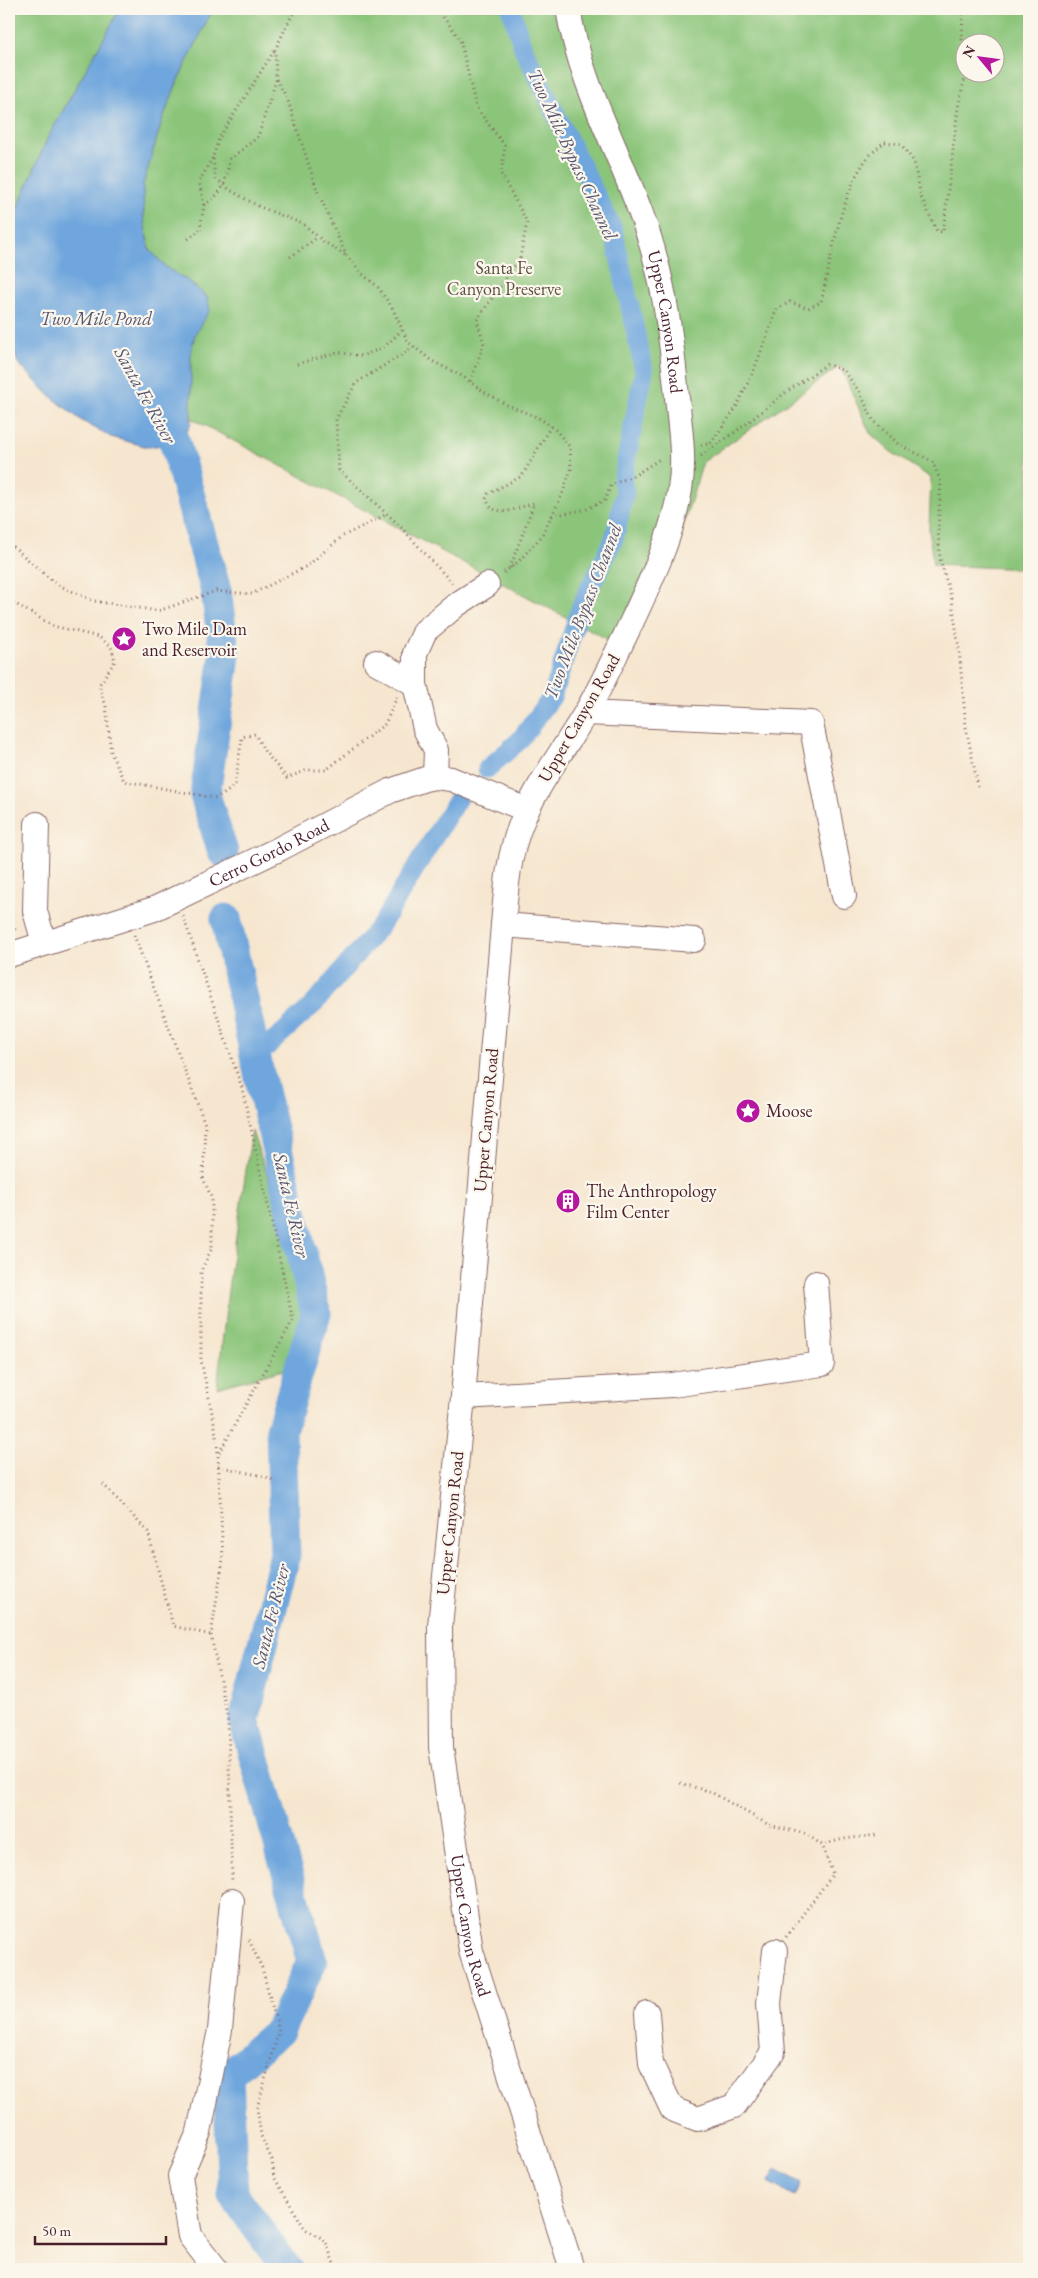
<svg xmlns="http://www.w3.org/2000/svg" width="1038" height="2278" font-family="'EB Garamond',serif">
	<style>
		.green { fill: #8bc57a; stroke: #6a7252; fill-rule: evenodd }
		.water { fill: #6ea6dd; stroke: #5c6284 }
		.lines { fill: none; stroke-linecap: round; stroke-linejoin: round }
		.canal { stroke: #6ea6dd; stroke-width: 19 }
		.river { stroke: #6ea6dd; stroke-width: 31 }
		.minor-casing { stroke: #866564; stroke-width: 26 }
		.path { stroke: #866564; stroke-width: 3; stroke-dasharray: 1 4; stroke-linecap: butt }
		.minor { stroke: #fff; stroke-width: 24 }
		.labels { text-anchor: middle; stroke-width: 4.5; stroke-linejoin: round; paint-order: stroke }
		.park-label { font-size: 18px; fill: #5e5143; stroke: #fbf7ec }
		.street-label { font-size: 18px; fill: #4a1f2b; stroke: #fbf7ec }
		.poi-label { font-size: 18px; fill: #4a1f2b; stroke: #fbf7ec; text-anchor: start }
		.water-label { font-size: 19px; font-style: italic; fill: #585572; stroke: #fbf7ec }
	</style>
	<rect width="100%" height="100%" fill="#fbf7ec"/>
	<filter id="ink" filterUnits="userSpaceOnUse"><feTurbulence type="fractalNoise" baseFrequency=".02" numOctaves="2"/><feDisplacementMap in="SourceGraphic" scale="10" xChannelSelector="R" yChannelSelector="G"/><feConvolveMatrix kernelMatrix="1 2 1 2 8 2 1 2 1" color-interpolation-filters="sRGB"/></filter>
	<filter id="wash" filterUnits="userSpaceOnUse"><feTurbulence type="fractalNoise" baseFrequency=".0096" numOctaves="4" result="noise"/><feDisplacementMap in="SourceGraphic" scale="20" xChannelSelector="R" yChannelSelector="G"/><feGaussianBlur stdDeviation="1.12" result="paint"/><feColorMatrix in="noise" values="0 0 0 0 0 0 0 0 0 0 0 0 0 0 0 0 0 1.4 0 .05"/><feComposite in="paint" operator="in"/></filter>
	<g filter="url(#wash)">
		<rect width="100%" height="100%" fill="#f6e6cf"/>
		<g class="green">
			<path d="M 9,9 L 1029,9 L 1029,569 L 933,565 L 929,528 L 931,478 L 890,451 L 870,433 L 840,366 L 703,462 L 672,561 L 624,648 L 172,408 L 9,317 ZM 966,42 L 996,42 L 996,72 L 966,72 Z"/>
			<polygon points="252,1131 288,1237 305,1313 290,1368 217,1388 229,1282"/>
		</g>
		<g class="water">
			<polygon points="120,9 213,9 178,80 162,121 143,185 144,220 149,249 167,268 187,280 207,297 210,310 195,334 191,352 191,424 184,437 175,443 148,447 111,437 82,421 48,394 18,363 9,340 9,228 48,137"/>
			<polygon points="776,2169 802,2183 794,2196 769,2182"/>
		</g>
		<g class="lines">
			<g class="canal">
				<polyline points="487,769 520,740 552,697 581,606 614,539 625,492 622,481 644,371 613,229 523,48 511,9"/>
				<polyline points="256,1057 313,1005 381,925 458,798"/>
			</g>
			<g class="river">
				<polyline points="154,406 175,443 216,591 225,656 205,795 223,852"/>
				<polyline points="226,919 260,1078 316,1313 281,1430 285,1555 244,1720 312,1961 279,2031 228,2075 233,2194 287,2269"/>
			</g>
		</g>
	</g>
	<g filter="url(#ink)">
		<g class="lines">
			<defs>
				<g id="minor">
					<path id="s1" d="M 568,9 C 581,85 614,140 640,211 C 663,270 671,334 677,397 C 680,428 685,459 680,490 C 671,541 647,589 625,636 C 612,662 600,689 585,714 C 563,751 537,784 521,824 C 508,856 506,891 503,925 L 463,1397 L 440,1626 L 441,1747 L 471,1951 L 572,2269"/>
					<polyline points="376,662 415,684"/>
					<polyline points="586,713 811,723 844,896"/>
					<polyline points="435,777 436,750 425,729 415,684 415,653 425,631 456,605 487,585"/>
					<polyline points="37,824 35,911 44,943"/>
					<polyline points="503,925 694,940"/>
					<path id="s2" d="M 9,955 L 154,909 L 279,849 L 390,791 L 425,779 L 435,777 L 451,779 L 527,810"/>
					<polyline points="463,1397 672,1385 822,1364 816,1283"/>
					<polyline points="647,2013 651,2064 672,2109 698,2119 734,2106 773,2052 769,2003 775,1951"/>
					<polyline points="216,2269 190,2236 180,2176 199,2132 220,2030 232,1901"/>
				</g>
			</defs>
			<use href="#minor" class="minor-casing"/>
			<g class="path">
				<polyline points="295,9 275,50 276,79 287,98 317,190 346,255 361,273 377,286 392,307 408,342 432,361 462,376 484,392 507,405 537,417 554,428 570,447 571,469 562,495 541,537 518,562 502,574"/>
				<polyline points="437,9 460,39 476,107 505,146 501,174 527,222 520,258 477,320 484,344 470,382"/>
				<polyline points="963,9 962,39 966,66"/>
				<polyline points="274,51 219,138 213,157 215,178 230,190 258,206 303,224 323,241 345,255"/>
				<polyline points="204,205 199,182 213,157"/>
				<path d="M 188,239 L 200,230 L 204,205 C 225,192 225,182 230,159 L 258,137 L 276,80"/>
				<polyline points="290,257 318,237"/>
				<polyline points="414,347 356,383 336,419 339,470 397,523 454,585"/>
				<polyline points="297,364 338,352 361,356 383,348 402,330"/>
				<path d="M 701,445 L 710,444 L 736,408 L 754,370 L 777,309 L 790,302 L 808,308 L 821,302 C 832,257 839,200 865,161 C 870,154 878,148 884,142 L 901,144 L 914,162 L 921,197 L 937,231 L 943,232 L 958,108 L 966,72"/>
				<polyline points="701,456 745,425 785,393 827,364 844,371 859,391 873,420 898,444 932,461 941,482 938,529 940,559 952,600 959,649 966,727 978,787"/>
				<polyline points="552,516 587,509 605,500 611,485 635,475 661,458"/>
				<polyline points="9,543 56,584 94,601 158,611 216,591 252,594 307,566 343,536 387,514"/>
				<polyline points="510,568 534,503 506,512 492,509 486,499 488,494 522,476 551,426"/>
				<polyline points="9,600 53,626 99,637 111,646 115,661 99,685 106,706 111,753 124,781 215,798 226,793 235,784 242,737 255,734 265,752 287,778 307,770 326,770 385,724 397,697"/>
				<polyline points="9,915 16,932"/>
				<polyline points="183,916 242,1088 293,1320 218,1455 223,1559 211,1635 228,1720 232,1882"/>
				<polyline points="134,935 205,1124 203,1178 212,1199 212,1248 201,1271 201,1360 215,1427 218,1454"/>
				<polyline points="218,1466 266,1477 275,1481"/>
				<polyline points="103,1484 148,1532 173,1626 211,1635"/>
				<polyline points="680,1783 711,1792 769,1825 806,1834 822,1845 843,1839 878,1835"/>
				<polyline points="786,1937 833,1874 822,1845"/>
				<polyline points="249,1940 262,1968 279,2031 257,2108 261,2136 272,2160 274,2177 305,2229 325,2240 336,2269"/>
			</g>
			<use href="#minor" class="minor"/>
		</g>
	</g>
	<defs>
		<symbol id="sight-disc" viewBox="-11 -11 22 22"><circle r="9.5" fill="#b5179e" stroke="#fbf7ec"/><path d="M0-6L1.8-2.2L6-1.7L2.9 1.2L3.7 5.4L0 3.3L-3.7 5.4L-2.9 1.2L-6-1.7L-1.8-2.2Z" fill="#fff"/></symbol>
		<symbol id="building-disc" viewBox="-11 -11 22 22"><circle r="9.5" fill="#b5179e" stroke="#fbf7ec"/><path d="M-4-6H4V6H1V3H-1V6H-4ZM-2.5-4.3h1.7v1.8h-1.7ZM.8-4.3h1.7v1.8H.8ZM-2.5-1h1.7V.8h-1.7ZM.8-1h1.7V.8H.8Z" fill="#fff"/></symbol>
	</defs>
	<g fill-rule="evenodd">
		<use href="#sight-disc" x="110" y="625" width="28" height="28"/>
		<use href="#sight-disc" x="734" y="1097" width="28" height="28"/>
		<use href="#building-disc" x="554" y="1187" width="28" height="28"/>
	</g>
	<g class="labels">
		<g class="park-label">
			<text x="504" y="274">Santa Fe<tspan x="504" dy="21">Canyon Preserve</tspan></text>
		</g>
		<g class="street-label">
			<text dy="6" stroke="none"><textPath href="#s1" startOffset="329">Upper Canyon Road</textPath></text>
			<text transform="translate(579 718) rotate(-60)" y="6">Upper Canyon Road</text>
			<text dy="6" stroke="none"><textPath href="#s2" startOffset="280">Cerro Gordo Road</textPath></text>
			<text transform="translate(486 1120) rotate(-85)" y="6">Upper Canyon Road</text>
			<text transform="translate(450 1523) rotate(-84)" y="6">Upper Canyon Road</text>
			<text dy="6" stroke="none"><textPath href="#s1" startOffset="1979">Upper Canyon Road</textPath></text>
		</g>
		<g class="poi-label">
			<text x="142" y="635">Two Mile Dam<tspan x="142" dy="21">and Reservoir</tspan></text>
			<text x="766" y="1117">Moose</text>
			<text x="586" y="1197">The Anthropology<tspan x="586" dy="21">Film Center</tspan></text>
		</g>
		<g class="water-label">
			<text transform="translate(573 154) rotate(65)" y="7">Two Mile Bypass Channel</text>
			<text x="96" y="325">Two Mile Pond</text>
			<text transform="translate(146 395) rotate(61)" y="7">Santa Fe River</text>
			<text transform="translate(582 611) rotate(-69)" y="7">Two Mile Bypass Channel</text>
			<text transform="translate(292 1205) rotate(77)" y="7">Santa Fe River</text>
			<text transform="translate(270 1616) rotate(-76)" y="7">Santa Fe River</text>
		</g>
	</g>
	<rect width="1038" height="2278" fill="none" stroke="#fbf7ec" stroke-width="30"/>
	<g transform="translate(980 58) rotate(299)"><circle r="24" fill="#fbf7ec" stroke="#b4a19f"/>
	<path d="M0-4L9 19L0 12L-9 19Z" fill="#b5179e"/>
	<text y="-8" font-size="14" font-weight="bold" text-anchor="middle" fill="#4a1f2b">N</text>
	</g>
	<path d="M35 2236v8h131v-8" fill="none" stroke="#4a1f2b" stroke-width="2.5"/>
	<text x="42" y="2236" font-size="15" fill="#4a1f2b" stroke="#fbf7ec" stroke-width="4" paint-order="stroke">50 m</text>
</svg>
